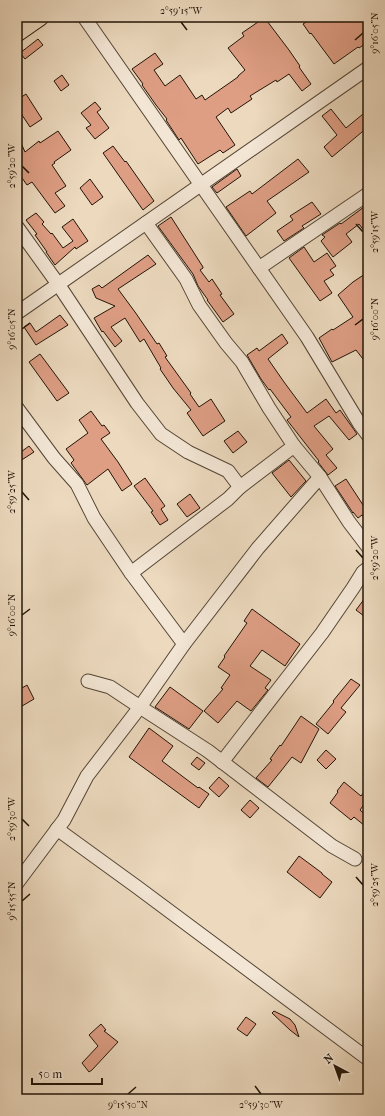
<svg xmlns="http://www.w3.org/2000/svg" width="385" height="1116" font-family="'IM FELL French Canon',serif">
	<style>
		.building { fill: #de9e84; stroke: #221407 }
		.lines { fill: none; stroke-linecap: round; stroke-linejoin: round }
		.minor-casing { stroke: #544535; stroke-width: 15 }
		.major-casing { stroke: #221407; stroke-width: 19 }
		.minor { stroke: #f3e6d5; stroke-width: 13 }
		.major { stroke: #ecd9be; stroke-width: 17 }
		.ticks { fill: none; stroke: #221407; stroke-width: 1.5 }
		.neatline { fill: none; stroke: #221407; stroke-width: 1.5 }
		.ticks-label { font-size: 10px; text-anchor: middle; fill: #221407 }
	</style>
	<rect width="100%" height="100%" fill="#ecd9be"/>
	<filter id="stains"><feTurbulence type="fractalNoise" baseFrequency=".005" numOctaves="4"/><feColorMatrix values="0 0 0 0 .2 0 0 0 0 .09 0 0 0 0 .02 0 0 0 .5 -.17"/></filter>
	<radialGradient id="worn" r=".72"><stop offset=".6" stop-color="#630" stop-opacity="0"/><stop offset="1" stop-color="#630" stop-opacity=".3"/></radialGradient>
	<g class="building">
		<polygon points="262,17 264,17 289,50 300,66 299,67 311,84 302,91 289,74 277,82 276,80 250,96 252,99 231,113 228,108 216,117 235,145 223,153 220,150 198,164 181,138 179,140 166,120 167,119 156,105 142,85 143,84 132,69 155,53 163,64 154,70 165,86 180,75 196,99 202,95 205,100 238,77 238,76 245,70 228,48 244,36 242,33 258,22 257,20"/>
		<polygon points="314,17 368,17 368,42 359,48 358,47 334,64 311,33 310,34 303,24"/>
		<polygon points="38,39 43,45 25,59 20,53"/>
		<polygon points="62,75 69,85 61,91 54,81"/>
		<polygon points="26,94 42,119 30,127 22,115 17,119 17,100"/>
		<polygon points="95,102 101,109 97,112 109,128 95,139 86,128 91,125 81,113"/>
		<polygon points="331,109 346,128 363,114 368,119 368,127 332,157 324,147 337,135 322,116"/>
		<polygon points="58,131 71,150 54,162 55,163 52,165 66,186 55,193 65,206 55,213 32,182 27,185 17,171 17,134 25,152 39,141 40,143"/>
		<polygon points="113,146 125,162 126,161 154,201 143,210 103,153"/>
		<polygon points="298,159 309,172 267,201 276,213 246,236 226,207 250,191 252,194"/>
		<polygon points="237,169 241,176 217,193 212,187"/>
		<polygon points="90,179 103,197 92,205 80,188"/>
		<polygon points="312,202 321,214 302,226 304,228 284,241 277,231 293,220 290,216"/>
		<polygon points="368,204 368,236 359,224 346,234 352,242 333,257 321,241 325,237 322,235 340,223 341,224"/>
		<polygon points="36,213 44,222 42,224 51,234 52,233 63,248 73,241 62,227 73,219 88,241 76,249 75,247 55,265 46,252 47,252 35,235 37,234 26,220"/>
		<polygon points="171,217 203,267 203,268 200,270 209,282 212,279 222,294 220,295 234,314 223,322 207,300 208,300 198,286 193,274 158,226"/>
		<polygon points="304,247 314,262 327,253 336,266 330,270 334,275 324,281 332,293 320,301 289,258"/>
		<polygon points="148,255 156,264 118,289 135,312 157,344 159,343 167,356 165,357 191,393 190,394 199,407 211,399 225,421 203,436 187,413 191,410 173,388 160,369 161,368 144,339 140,342 125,318 111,327 122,341 115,347 103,331 102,332 94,318 115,306 96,298 92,289 99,285 102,288"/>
		<polygon points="368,272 368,305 364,307 368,313 368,356 363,359 356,350 332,362 319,338 332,329 333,330 353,317 338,295 353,282"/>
		<polygon points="60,315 68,325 36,345 24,327 30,323 36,332"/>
		<polygon points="282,334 288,343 268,359 284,382 307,413 326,399 336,413 340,410 357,434 349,440 329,416 314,426 333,449 326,455 337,468 328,475 318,462 319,461 287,420 291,417 270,389 269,390 261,379 247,355 257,348 259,351"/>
		<polygon points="40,354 69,393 57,401 29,362"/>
		<polygon points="91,411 102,426 104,425 110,433 101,439 118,462 132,484 122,491 108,469 87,485 71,463 74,460 66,449 88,433 79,420"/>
		<polygon points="238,431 247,442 233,453 224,441"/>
		<polygon points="29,446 34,452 17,463 17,455"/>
		<polygon points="289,460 306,481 291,497 272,473"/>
		<polygon points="145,478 165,506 161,509 168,520 160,525 151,512 153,511 134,486"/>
		<polygon points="346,479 365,508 368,505 368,523 362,515 358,518 353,512 353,513 335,486"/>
		<polygon points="190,494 200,508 187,517 177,504"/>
		<polygon points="368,594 368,619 356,610"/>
		<polygon points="252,609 300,644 285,666 262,650 250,666 271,680 265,688 268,690 251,711 237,701 218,723 204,711 223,689 221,688 230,675 218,667 225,657 224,656 247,623 244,621"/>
		<polygon points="351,679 360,685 341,708 346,712 328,734 316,724 334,702 333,701"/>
		<polygon points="27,685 34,699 17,709 17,691"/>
		<polygon points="170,687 203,711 189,729 155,707"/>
		<polygon points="301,716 319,729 301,763 292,757 281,771 268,787 256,778 272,760 270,759 280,745 281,746"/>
		<polygon points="149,728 173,746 162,761 198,788 199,787 209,794 199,808 129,757"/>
		<polygon points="326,750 336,759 326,769 317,760"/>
		<polygon points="197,757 205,763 199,770 191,764"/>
		<polygon points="219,777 229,786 219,797 209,788"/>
		<polygon points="344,782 361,796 368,787 368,799 360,810 368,817 368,823 365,826 354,817 351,820 330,803 338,792 337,791"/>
		<polygon points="250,800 259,808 250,818 241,810"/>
		<polygon points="299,856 322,873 322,874 332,882 320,898 287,872"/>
		<polygon points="274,1011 290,1019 295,1025 299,1037 290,1030 272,1013"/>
		<polygon points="246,1017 256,1024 247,1036 237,1029"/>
		<polygon points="101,1024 106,1030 104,1031 118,1042 92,1070 89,1072 82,1063 98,1046 89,1035"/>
	</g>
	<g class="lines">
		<defs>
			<g id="minor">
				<polyline points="84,17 307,337 359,423 368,435"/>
				<polyline points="146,223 186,279 199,305 226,343 242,362 269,408 294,446 320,477 349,522 368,547"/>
				<polyline points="17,227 58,284 137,403 161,434 188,452 228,471 240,487"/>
				<polyline points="259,268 368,194"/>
				<polyline points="17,313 368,68"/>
				<polyline points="17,408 54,458 77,484 94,518 131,573 184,644"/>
				<polyline points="131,573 228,499 240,487 294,446"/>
				<polyline points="88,681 110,687 140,707 208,751 332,846 355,859"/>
				<polyline points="222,762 322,633 353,588 363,572 368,568"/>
				<polyline points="57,829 137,887 368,1059"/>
				<polyline points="17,883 64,820 87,776 140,707 184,644 258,548 320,477"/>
			</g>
			<polyline id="major" points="17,33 40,17"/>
		</defs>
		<use href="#minor" class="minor-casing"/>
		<use href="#major" class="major-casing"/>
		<use href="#minor" class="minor"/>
		<use href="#major" class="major"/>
	</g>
	<path class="ticks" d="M 181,22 L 187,30M 355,40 L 363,33M 22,166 L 29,173M 356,224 L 363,232M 355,325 L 363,319M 22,329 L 30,323M 22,492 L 29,500M 356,550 L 363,558M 22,615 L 30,609M 22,819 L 29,826M 356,877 L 363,885M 22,901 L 30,894M 255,1086 L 261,1094M 128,1094 L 136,1087"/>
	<rect width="385" height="1116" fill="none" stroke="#ecd9be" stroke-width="44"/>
	<g transform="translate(335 1066) rotate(319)" stroke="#f3e6d5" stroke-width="3" paint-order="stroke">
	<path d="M0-3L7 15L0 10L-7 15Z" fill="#221407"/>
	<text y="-6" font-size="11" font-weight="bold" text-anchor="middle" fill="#221407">N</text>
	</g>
	<path d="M32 1078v6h70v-6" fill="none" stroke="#221407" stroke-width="2"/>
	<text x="38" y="1078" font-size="12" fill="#221407" stroke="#f3e6d5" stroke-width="3" paint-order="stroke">50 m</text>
	<rect x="22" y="22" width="341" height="1072" class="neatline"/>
	<g class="ticks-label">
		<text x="181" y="14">2°59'15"W</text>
		<text transform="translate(374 33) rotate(-90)" y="4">9°16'05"N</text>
		<text transform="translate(11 166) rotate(-90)" y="4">2°59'20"W</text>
		<text transform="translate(374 232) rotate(-90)" y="4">2°59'15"W</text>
		<text transform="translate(374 319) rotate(-90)" y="4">9°16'00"N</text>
		<text transform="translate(11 329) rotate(-90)" y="4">9°16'05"N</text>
		<text transform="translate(11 492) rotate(-90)" y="4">2°59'25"W</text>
		<text transform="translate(374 558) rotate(-90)" y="4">2°59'20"W</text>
		<text transform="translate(11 615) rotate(-90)" y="4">9°16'00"N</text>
		<text transform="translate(11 819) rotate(-90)" y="4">2°59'30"W</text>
		<text transform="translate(374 885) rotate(-90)" y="4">2°59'25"W</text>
		<text transform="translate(11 901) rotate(-90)" y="4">9°15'55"N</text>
		<text x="128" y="1108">9°15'50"N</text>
		<text x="261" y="1108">2°59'30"W</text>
	</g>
	<rect width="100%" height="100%" filter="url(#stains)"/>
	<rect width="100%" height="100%" fill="url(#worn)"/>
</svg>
